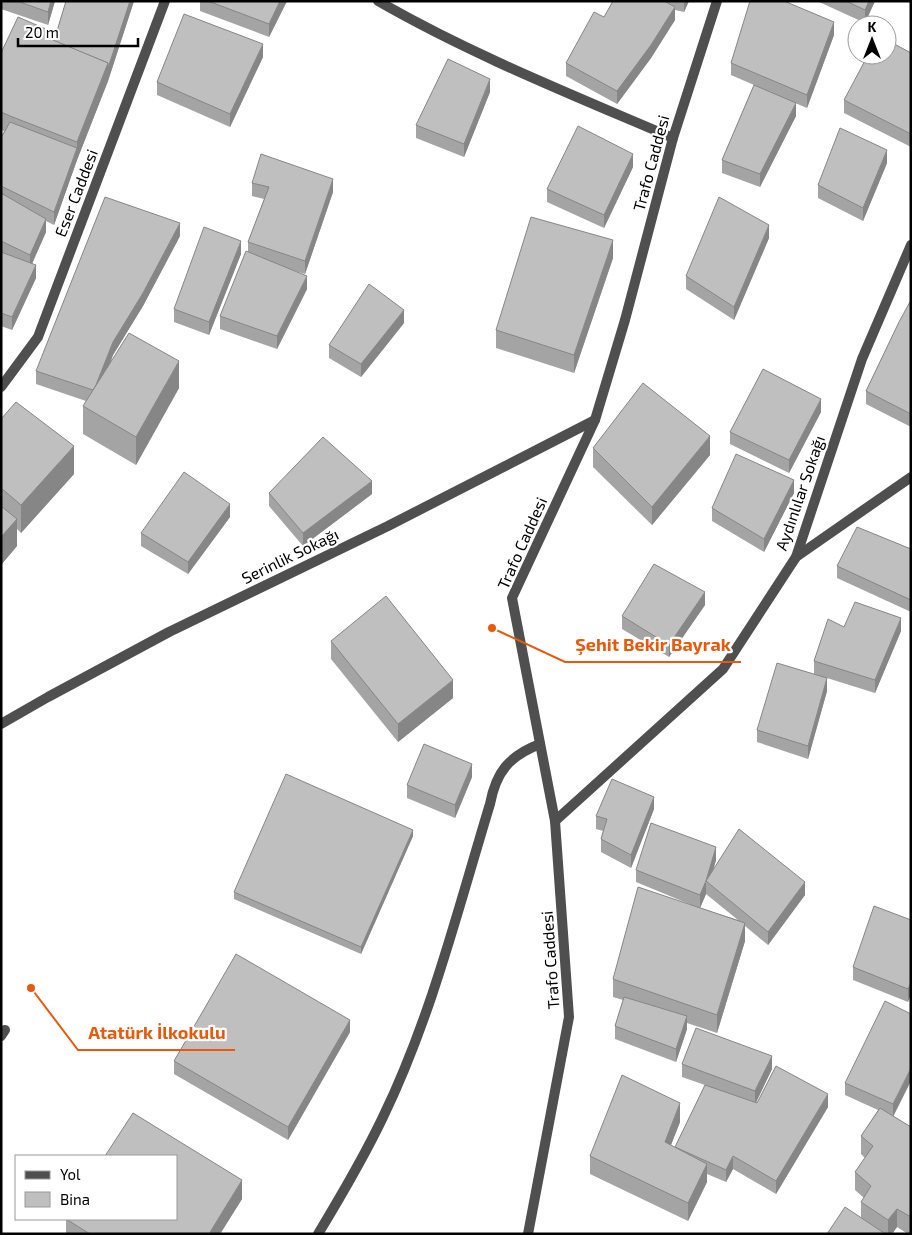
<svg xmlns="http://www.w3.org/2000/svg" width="912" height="1235" font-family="'Exo 2',sans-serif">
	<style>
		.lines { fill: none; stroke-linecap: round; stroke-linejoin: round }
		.service { stroke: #4f4f4f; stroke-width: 10 }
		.minor { stroke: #4f4f4f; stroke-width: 10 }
		.wall { fill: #a4a4a4; fill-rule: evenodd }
		.shaded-wall { fill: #868686 }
		.building { fill: #bfbfbf; stroke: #868686 }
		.labels { text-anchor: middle; stroke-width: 4.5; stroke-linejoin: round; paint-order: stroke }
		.street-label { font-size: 16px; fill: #000; stroke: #fff }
		.leader { fill: none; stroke: #e8590c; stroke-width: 2 }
		.callout-dot { fill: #e8590c; stroke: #fff; stroke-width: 2 }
		.callout-label { font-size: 18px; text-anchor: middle; font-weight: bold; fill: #e8590c; stroke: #fff; stroke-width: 4.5; stroke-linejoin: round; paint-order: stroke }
	</style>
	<rect width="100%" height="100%" fill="#fff"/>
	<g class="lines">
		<g class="service">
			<path d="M 378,1 C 472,55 573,95 673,138"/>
			<polyline points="1,1036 5,1030"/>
			<path d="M 318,1234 C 341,1196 364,1157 383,1117 C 431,1018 458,909 490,804 C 496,772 509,756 540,744"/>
		</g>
		<g class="minor">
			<polyline points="1,387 38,337 165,1"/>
			<polyline points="796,557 911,477"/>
			<polyline points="1,724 48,697 169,632 388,526 595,420"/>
			<polyline points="555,821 723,669 796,557 862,359 911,245"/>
			<polyline points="528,1234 569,1017 555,821 512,598 595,420 625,320 673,138 717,1"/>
		</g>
	</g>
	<g class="wall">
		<polygon points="1,1 55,1 48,25 1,9"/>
		<polygon points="66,1 134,1 108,81 77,160 54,225 46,221 46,232 32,264 36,278 12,330 1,326 1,138 4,131 1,130 1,53 55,37"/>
		<polygon points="200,1 287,1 269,37 200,11"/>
		<polygon points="613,1 689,1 684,12 675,10 675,20 651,58 617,104 566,76 566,63 604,17"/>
		<polygon points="817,1 875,1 865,23"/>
		<polygon points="834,35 807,108 769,92 796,116 760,187 722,173 722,160 754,85 731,75 731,63"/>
		<polygon points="911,53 911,147 844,113 844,100"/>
		<polygon points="263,57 230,127 157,95 157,82"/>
		<polygon points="490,92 464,157 416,138 416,125"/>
		<polygon points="887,163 863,221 818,198 818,185"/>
		<polygon points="633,167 604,228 547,202 547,189"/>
		<polygon points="252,183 333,192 305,274 288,269 307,289 277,349 220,329 220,316 248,252 248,242 264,199 252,196"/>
		<polygon points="180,236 143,306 113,355 110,364 179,388 136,465 83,434 83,406 86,401 36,384 36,371"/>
		<polygon points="769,238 734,320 686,289 686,276"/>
		<polygon points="241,254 209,335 174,322 174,309"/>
		<polygon points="613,258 574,373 496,348 496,330"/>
		<polygon points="911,300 911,427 866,404 866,391"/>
		<polygon points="404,323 361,377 329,358 329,345"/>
		<polygon points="821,412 789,473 730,444 730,432"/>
		<polygon points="1,419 74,474 21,533 17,529 17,546 1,565"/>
		<polygon points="593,448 710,455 652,525 593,467"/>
		<polygon points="269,493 372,494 303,546 269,506"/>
		<polygon points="794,493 764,552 712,521 712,508"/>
		<polygon points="230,517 188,574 141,546 141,533"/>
		<polygon points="911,549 911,612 837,578 837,566"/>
		<polygon points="705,605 669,657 622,629 622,616"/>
		<polygon points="844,627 901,631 875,693 827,678 827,691 808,759 757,742 757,730 814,674 814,661"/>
		<polygon points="331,641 453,698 398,742 331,659"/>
		<polygon points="472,777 455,818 407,798 407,785"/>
		<polygon points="654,809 631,868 601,852 601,839 603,831 596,829 596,816"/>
		<polygon points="413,836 361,954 234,899 234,892"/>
		<path d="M 716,860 L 713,871 L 805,895 L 768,945 L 745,926 L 745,941 L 717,1033 L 687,1023 L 687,1029 L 676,1062 L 615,1039 L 615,1026 L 623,1000 L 613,997 L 613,979 L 694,906 L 636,882 L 636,870 ZM 706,894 L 738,920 L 700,908 Z"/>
		<polygon points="911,920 908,1002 853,980 853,967"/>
		<polygon points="911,1014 893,1116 911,1127 911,1234 908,1234 897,1227 892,1234 827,1234 861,1217 861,1202 864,1198 855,1190 855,1172 865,1158 861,1154 861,1136 878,1110 845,1095 845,1083"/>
		<polygon points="350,1032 288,1140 174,1074 174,1061"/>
		<polygon points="682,1064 772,1069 756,1103 828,1107 776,1194 733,1169 726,1182 707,1174 707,1182 688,1221 590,1174 590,1156 680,1122 671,1145 675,1147 705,1085 682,1077"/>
		<polygon points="242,1199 220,1234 66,1234 66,1219"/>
	</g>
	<g class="shaded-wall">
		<polygon points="51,1 55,1 48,25 48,12"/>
		<polygon points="130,1 134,1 108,81 77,160 54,225 54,212 77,148 77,142"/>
		<polygon points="280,1 287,1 269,37 269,24"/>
		<polygon points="684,1 689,1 684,12"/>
		<polygon points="869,1 875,1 865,23 865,10"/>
		<polygon points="675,7 675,20 651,58 617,104 617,91"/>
		<polygon points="834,22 834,35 807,108 807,95"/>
		<polygon points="263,44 263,57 230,127 230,114"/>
		<polygon points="490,79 490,92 464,157 464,144"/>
		<polygon points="796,103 796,116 760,187 760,174"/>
		<polygon points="887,150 887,163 863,221 863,208"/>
		<polygon points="633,154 633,167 604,228 604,215"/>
		<polygon points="333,179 333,192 305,274 305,261"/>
		<polygon points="46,219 46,232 30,268 30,255"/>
		<polygon points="180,223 180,236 143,306 113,355 94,404 94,391 113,342"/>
		<polygon points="769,225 769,238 734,320 734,307"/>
		<polygon points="613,240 613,258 574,373 574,355"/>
		<polygon points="241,241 241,254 209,335 209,322"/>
		<polygon points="36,265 36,278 12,330 12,317"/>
		<polygon points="307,276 307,289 277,349 277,336"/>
		<polygon points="404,310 404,323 361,377 361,364"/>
		<polygon points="179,361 179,388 136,465 136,437"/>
		<polygon points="821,399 821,412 789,473 789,460"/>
		<polygon points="710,436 710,455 652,525 652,507"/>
		<polygon points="74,446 74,474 21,533 21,505"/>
		<polygon points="794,480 794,493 764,552 764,539"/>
		<polygon points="372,481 372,494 303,546 303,533"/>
		<polygon points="230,504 230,517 188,574 188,562"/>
		<polygon points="17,519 17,546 1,565 1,537"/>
		<polygon points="705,592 705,605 669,657 669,645"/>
		<polygon points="901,618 901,631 875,693 875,680"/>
		<polygon points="827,678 827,691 808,759 808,746"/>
		<polygon points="453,680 453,698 398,742 398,724"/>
		<polygon points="472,764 472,777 455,818 455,805"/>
		<polygon points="654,797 654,809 631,868 631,855"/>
		<polygon points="413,830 413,836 361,954 361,947"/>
		<polygon points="716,847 716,860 709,883 706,881 706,894 700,908 700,895"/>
		<polygon points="805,882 805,895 768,945 768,932"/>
		<polygon points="745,923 745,941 717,1033 717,1015"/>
		<polygon points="911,982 911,995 908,1002 908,989"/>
		<polygon points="687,1016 687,1029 676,1062 676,1049"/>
		<polygon points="350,1020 350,1032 288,1140 288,1127"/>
		<polygon points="772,1056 772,1069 755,1104 755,1091"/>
		<polygon points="911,1068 911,1081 893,1117 893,1104"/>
		<polygon points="828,1094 828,1107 776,1194 776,1181"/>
		<polygon points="680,1103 680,1122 665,1160 665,1142"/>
		<polygon points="733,1156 733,1169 726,1182 726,1170"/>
		<polygon points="707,1164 707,1182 688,1221 688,1203"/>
		<polygon points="242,1180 242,1199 220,1234 209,1234"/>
		<polygon points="897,1209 897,1227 892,1234 888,1234 888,1220"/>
	</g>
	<g class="building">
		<polygon points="17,1 51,1 48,12"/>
		<polygon points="66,1 130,1 108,68 108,63 54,41"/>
		<polygon points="208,1 280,1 269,24"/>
		<polygon points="613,1 664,1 675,7 651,45 617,91 566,63 594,12 604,17"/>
		<polygon points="750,1 784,1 834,22 807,95 731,63"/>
		<polygon points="846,1 869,1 865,10"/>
		<polygon points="184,14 263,44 230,114 157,82"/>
		<polygon points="18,17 55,33 53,40 108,63 77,142 10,116 1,112 1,53"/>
		<polygon points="887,40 911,53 911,134 844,100 868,55 887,55"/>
		<polygon points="448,59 490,79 464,144 416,125"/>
		<polygon points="754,85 796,103 760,174 722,160"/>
		<polygon points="10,122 77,148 54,212 1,186 1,138"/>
		<polygon points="578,126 633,154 604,215 547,189"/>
		<polygon points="840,128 887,150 863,208 818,185"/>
		<polygon points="261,154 333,179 305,261 248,242 269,187 252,183"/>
		<polygon points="1,193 46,219 30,255 1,241"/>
		<polygon points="105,197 180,223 143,293 113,342 96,385 93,390 36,371"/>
		<polygon points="719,197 769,225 734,307 686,276"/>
		<polygon points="531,217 613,240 574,355 496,330"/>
		<polygon points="204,227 241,241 209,322 174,309"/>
		<polygon points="246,251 307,276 277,336 220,316"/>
		<polygon points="1,252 36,265 12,317 1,313"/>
		<polygon points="369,284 404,310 361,364 329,345"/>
		<polygon points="911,300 911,414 866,391 899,322"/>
		<polygon points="129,333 179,361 136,437 83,406"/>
		<polygon points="763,369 821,399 789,460 730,432"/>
		<polygon points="643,383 710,436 652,507 593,448"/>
		<polygon points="16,402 74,446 21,505 1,488 1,419"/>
		<polygon points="323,437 372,481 303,533 269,493"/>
		<polygon points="736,454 794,480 764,539 712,508"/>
		<polygon points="184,472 230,504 188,562 141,533"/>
		<polygon points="1,506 17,519 1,537"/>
		<polygon points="857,527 911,549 911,600 837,566"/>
		<polygon points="654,564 705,592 669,645 622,616"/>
		<polygon points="386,596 453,680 398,724 331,641"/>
		<polygon points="855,602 901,618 875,680 814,661 828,619 844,627"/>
		<polygon points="777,663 827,678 808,746 757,730"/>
		<polygon points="424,744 472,764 455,805 407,785"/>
		<polygon points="286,774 413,830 361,947 234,892"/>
		<polygon points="612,779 654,797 631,855 601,839 607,819 596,816"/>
		<polygon points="651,823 716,847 706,881 700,895 636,870"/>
		<polygon points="739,829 805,882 768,932 706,881"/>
		<polygon points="638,887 745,923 717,1015 613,979"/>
		<polygon points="874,906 911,920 911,982 908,989 853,967"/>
		<polygon points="236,954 350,1020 288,1127 174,1061"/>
		<polygon points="624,997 687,1016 676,1049 615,1026"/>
		<polygon points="885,1001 911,1014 911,1068 893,1104 845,1083"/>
		<polygon points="696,1028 772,1056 755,1091 682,1064"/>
		<polygon points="776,1066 828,1094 776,1181 733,1156 726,1170 675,1147 705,1085 757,1103"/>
		<polygon points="622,1075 680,1103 665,1142 707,1164 688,1203 590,1156"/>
		<polygon points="880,1108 911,1127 911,1217 897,1209 888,1220 861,1202 871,1186 855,1172 873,1146 861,1136"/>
		<polygon points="133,1113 242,1180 209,1234 90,1234 66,1219 176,1219 176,1156 105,1156"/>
		<polygon points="845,1207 884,1233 884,1234 827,1234"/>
	</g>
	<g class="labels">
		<g class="street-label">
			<text transform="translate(651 163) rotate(-75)" y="6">Trafo Caddesi</text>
			<text transform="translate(76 193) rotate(-69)" y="6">Eser Caddesi</text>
			<text transform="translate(800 493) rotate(-71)" y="6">Aydınlılar Sokağı</text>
			<text transform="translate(522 543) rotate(-66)" y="6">Trafo Caddesi</text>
			<text transform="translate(290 556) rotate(-26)" y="6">Serinlik Sokağı</text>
			<text transform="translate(550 960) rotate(-94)" y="6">Trafo Caddesi</text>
		</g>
	</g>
	<path class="leader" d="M492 628L565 662H741M31 988L78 1050H235"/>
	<g class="callout-dot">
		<circle cx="492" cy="628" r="5"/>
		<circle cx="31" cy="988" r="5"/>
	</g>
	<g class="callout-label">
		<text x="653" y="651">Şehit Bekir Bayrak</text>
		<text x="157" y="1039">Atatürk İlkokulu</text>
	</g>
	<rect width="912" height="1235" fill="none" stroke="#000000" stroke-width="5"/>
	<rect x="15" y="1155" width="162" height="65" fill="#ffffff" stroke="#999999"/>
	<rect x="25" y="1171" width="25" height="8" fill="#4f4f4f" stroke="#999999"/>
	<text x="60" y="1180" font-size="15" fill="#000000">Yol</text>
	<rect x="25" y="1192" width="25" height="15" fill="#bfbfbf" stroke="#999999"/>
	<text x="60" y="1205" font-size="15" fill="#000000">Bina</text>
	<g transform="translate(872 40)"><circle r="24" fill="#ffffff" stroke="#999999"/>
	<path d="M0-4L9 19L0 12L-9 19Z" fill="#000000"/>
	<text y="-8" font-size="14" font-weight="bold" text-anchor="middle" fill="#000000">K</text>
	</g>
	<path d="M18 38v8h120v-8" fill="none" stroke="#000000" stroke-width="2.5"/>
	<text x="25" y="38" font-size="15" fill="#000000" stroke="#ffffff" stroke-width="4" paint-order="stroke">20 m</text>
</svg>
